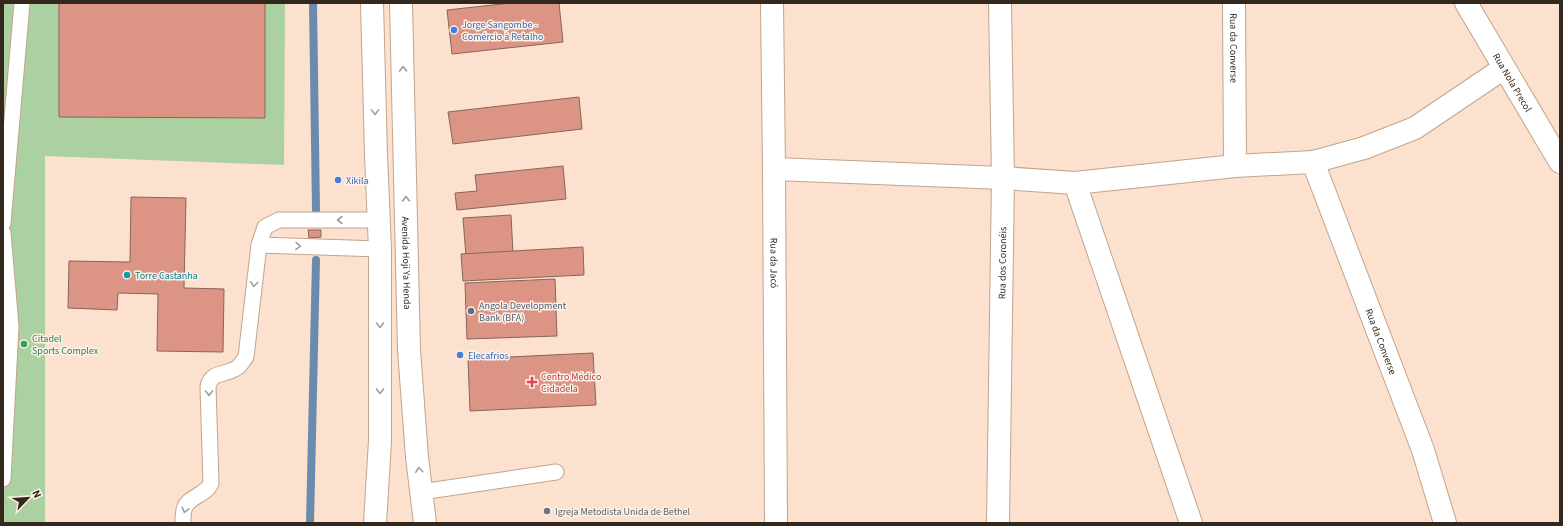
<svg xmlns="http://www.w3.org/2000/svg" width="1563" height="526" font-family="'Source Sans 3',sans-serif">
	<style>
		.green { fill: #abd0a1 }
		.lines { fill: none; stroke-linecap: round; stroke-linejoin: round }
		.stream { stroke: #6c8aac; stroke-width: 8 }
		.building { fill: #dc9584; stroke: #88645c }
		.lane-casing { stroke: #c2a48c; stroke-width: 17 }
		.street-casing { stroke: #c2a48c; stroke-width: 24 }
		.secondary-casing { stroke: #c2a48c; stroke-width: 24 }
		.lane { stroke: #fff; stroke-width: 15 }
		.street { stroke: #fff; stroke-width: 22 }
		.secondary { stroke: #fff; stroke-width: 22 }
		.oneway { stroke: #a39e9a }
		.shop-dot { fill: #3f7fe0; stroke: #fef1e7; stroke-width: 1.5 }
		.culture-dot { fill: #0f9aa8; stroke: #fef1e7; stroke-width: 1.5 }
		.service-dot { fill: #5c6f8a; stroke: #fef1e7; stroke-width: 1.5 }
		.leisure-dot { fill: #2e9e5b; stroke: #fef1e7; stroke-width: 1.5 }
		.health-dot { fill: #e0444e; stroke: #fef1e7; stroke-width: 1.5 }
		.worship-dot { fill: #6b7280; stroke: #fef1e7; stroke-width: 1.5 }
		.labels { text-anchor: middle; stroke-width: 3; stroke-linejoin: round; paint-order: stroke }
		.shop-label { font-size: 10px; fill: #366cbe; stroke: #fef1e7; text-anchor: start }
		.street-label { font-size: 10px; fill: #33271e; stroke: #fef1e7 }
		.culture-label { font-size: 10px; fill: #0d838f; stroke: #fef1e7; text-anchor: start }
		.service-label { font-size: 10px; fill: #4e5e75; stroke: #fef1e7; text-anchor: start }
		.leisure-label { font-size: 10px; fill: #27864d; stroke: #fef1e7; text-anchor: start }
		.health-label { font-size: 10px; fill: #be3a42; stroke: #fef1e7; text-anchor: start }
		.worship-label { font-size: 10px; fill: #5b616d; stroke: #fef1e7; text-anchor: start }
	</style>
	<rect width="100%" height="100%" fill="#fbe1ce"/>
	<polygon class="green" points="3,3 285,3 284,165 45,156 45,523 3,523"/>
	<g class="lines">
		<g class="stream">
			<polyline points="313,3 316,210"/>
			<polyline points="310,523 316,260"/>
		</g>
	</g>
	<g class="building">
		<polygon points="59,3 265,3 265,118 59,117"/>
		<polygon points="511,3 559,3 563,42 452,54 447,10"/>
		<polygon points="579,97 582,129 453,144 448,112"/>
		<polygon points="563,166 566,199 457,210 455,193 477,191 475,175"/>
		<polygon points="131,197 186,198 184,288 224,289 223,352 157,351 158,294 118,293 117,310 68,308 69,261 130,262"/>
		<polygon points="511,215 513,253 466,256 463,218"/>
		<polygon points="308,230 321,230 321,237 309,238"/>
		<polygon points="583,247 584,275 463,281 461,254"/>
		<polygon points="555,279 557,336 467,339 465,283"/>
		<polygon points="593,353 596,405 470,411 468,359"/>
	</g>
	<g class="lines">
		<defs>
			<g id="lane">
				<polyline points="3,223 22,3"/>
				<polyline points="3,233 11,326 3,479"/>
				<polyline points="259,245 380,249"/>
				<polyline points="421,492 556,472"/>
				<path d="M 183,523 C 183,519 183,514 184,510 C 187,496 206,496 211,483 L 208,387 C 211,370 227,376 238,367 C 241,365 243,360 246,357 L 259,245 L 265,227 L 279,220 L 379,220"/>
			</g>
			<g id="street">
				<path id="s1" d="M 772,3 L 774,169 L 776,523"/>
				<path id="s2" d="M 1234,3 L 1235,166"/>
				<path id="s3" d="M 1466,3 L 1560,162"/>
				<path id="s4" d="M 1313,162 L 1423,450 L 1445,523"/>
				<polyline points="774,169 1003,178 1075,183 1235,166 1313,162 1364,148 1415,128 1504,68"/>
				<polyline points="1075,183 1191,523"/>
				<path id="s5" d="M 998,523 L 1003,178 L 1000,3"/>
			</g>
			<g id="secondary">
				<polyline points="372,3 376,155 380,249 380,441 375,523"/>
				<path id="s6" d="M 401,3 L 409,350 L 417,457 L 425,523"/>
			</g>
		</defs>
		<use href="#lane" class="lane-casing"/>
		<use href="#street" class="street-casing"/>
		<use href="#secondary" class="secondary-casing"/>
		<use href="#lane" class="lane"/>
		<use href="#street" class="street"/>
		<use href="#secondary" class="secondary"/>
	</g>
	<defs><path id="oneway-chevron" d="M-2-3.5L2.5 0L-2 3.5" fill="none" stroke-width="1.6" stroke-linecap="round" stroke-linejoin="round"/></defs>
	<g class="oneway">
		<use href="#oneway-chevron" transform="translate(403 69) rotate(-92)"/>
		<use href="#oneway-chevron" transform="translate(375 112) rotate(89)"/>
		<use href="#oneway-chevron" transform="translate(406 199) rotate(-91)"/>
		<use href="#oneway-chevron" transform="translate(340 220) rotate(-180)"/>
		<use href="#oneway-chevron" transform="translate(298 246) rotate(1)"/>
		<use href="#oneway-chevron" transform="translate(254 284) rotate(97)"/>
		<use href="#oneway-chevron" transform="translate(380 325) rotate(89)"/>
		<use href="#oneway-chevron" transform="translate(380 391) rotate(91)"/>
		<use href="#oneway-chevron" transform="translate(209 393) rotate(90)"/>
		<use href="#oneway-chevron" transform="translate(419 470) rotate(-97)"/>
		<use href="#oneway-chevron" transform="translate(185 510) rotate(105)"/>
	</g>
	<g class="shop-dot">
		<circle cx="454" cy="30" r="4"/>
		<circle cx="338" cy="180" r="4"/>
		<circle cx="460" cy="355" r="4"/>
	</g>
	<circle class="culture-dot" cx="127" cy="275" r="4"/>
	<circle class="service-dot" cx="471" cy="311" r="4"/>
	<circle class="leisure-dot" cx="24" cy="344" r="4"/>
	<path class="health-dot" d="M530 376h4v4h4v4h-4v4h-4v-4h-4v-4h4z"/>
	<circle class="worship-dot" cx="547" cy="511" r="4"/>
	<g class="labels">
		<g class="shop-label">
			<text x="462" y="28">Jorge Sangombe -<tspan x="462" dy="12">Comércio à Retalho</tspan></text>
			<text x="346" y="184">Xikila</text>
			<text x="468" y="359">Elecafrios</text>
		</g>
		<g class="street-label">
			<text dy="4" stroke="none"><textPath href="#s2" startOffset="45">Rua da Converse</textPath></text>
			<text dy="4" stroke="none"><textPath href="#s3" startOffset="92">Rua Nola Precol</textPath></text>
			<text dy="4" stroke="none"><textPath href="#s6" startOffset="260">Avenida Hoji Ya Henda</textPath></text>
			<text dy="4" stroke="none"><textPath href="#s1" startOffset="260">Rua da Jacó</textPath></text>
			<text dy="4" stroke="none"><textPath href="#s5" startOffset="260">Rua dos Coronéis</textPath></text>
			<text dy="4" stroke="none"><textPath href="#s4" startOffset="192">Rua da Converse</textPath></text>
		</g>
		<g class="culture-label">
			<text x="135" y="279">Torre Castanha</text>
		</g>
		<g class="service-label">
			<text x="479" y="309">Angola Development<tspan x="479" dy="12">Bank (BFA)</tspan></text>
		</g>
		<g class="leisure-label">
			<text x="32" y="342">Citadel<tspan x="32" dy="12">Sports Complex</tspan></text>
		</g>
		<g class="health-label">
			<text x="541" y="380">Centro Médico<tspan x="541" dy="12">Cidadela</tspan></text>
		</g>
		<g class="worship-label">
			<text x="555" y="515">Igreja Metodista Unida de Bethel</text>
		</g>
	</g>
	<rect width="1563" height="526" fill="none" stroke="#33271e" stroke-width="8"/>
	<g transform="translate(28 498) rotate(65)" stroke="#fef1e7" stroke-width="3" paint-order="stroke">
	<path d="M0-3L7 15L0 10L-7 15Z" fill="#33271e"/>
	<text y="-6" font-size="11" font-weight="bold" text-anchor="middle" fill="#33271e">N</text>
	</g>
</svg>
